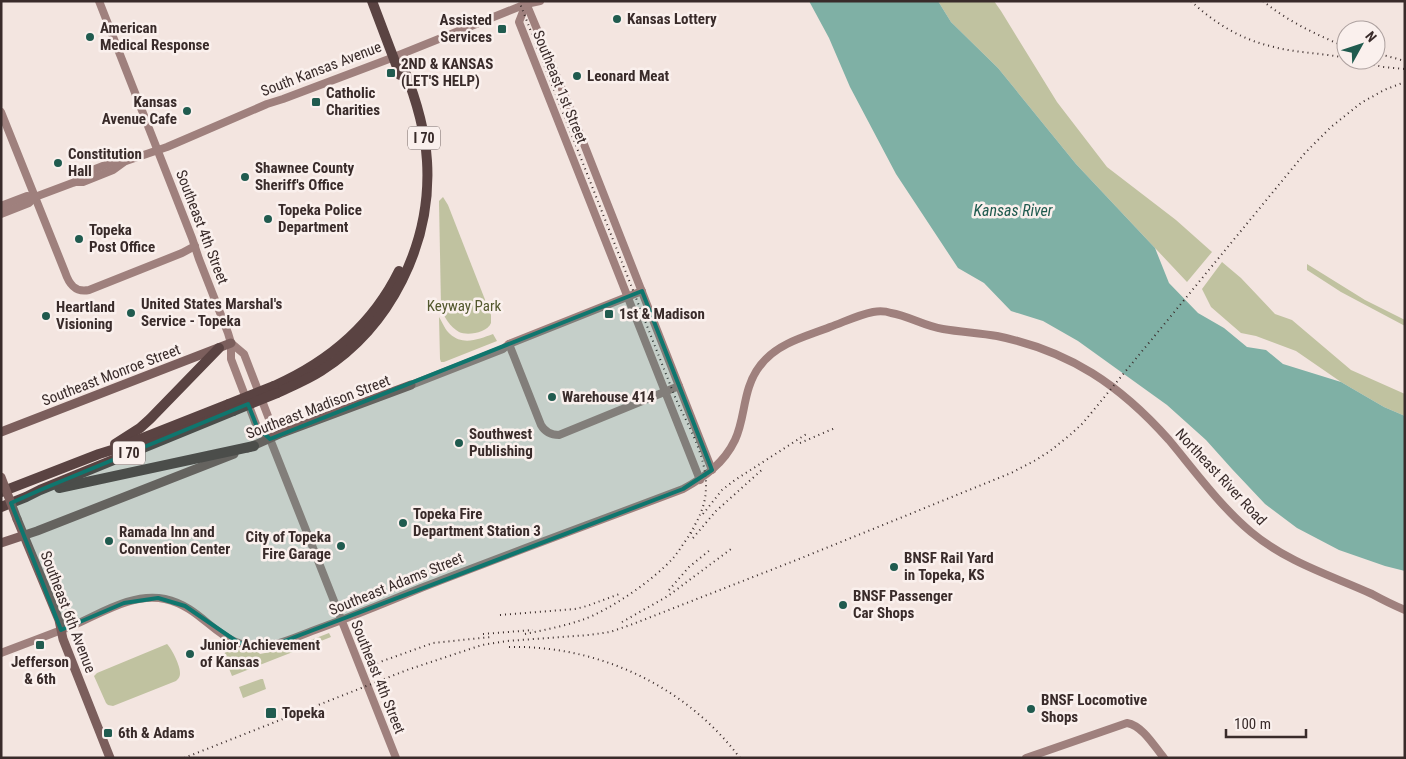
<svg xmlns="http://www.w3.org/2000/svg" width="1406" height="759" font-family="'Roboto Condensed',sans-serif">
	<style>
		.green { fill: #c0c2a0 }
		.water { fill: #7fb0a5 }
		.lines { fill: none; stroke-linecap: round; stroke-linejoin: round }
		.secondary { stroke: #9f807d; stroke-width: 8 }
		.primary { stroke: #7b5e5c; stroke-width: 9 }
		.highway { stroke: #5a4342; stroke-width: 10 }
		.rail { stroke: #392b2a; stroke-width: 2; stroke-dasharray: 1 4; stroke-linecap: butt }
		.primary-bridge { stroke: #7b5e5c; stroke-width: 9 }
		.highway-bridge { stroke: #5a4342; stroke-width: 10 }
		.marked { fill: #0f766e; fill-opacity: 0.2; stroke: #0f766e; stroke-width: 4; stroke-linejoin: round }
		.poi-dot { fill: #205b4f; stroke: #faf0ed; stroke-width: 2 }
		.labels { text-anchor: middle; stroke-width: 5; stroke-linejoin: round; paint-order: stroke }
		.shield { fill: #faf0ed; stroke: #736664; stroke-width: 1 }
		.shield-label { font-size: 14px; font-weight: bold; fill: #392b2a }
		.poi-label { font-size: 15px; font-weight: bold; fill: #392b2a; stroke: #faf0ed; text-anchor: start }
		.street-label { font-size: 15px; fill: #392b2a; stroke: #faf0ed }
		.park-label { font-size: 15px; fill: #53582e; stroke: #faf0ed }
		.water-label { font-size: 16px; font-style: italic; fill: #205b4f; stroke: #faf0ed }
	</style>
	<rect width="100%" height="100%" fill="#f3e5e0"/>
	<g class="green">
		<polygon points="938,1 994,1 1001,11 1057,102 1107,167 1176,220 1212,252 1187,282 1076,164 998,68 951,22"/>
		<path d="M 443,197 L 448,205 L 491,315 C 491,317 491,322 491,323 C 487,333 467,336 459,332 C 450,327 443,316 441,307 L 439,201 Z"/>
		<polygon points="1222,262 1241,278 1275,314 1292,320 1351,370 1405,394 1405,416 1384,407 1341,382 1296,351 1256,336 1241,333 1211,307 1202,289"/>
		<polygon points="1307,264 1365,300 1405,320 1405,326 1341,292 1307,270"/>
		<path d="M 439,317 C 443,323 445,330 450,334 C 463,346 479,339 493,334 L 497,341 L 444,362 L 441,362 L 440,359 Z"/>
		<polygon points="329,633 331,637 232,676 224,656 225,652 229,648 258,652 260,654 290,648"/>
		<path d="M 167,644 C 172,649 181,667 180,674 C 180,677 178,679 176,681 L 113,706 L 108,705 L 106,703 L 94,676 L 97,673 Z"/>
		<polygon points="261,679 263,679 266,689 243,698 239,687"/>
	</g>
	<polygon class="water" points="809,1 938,1 951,22 998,68 1076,164 1155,248 1169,283 1198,313 1224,328 1247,347 1266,350 1283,364 1341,382 1384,407 1405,416 1405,571 1385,566 1339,550 1297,528 1265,504 1232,469 1206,440 1167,405 1078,341 1043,321 1011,311 984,283 958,268 896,174 850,87 829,38"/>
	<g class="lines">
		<g class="secondary">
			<polyline points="99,1 192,238 199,259 228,333 231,343 231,359 257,427 270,439 396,758"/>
			<polyline points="526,3 567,101 712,470"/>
			<polyline points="526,4 519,22 700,480"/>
			<path d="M 1,112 L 65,272 C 69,284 75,293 89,290 L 182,253 L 195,246"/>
			<polyline points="75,182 85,173 113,162 126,161 167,147 267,104 283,99 389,59 526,4 540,1"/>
			<polyline points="1,206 27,196 35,197 75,182 83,182 113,170 124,162"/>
			<polyline points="1,214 29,203 35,197"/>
			<polyline points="231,343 244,354 271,424 270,439"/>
			<path d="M 509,344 L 541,425 C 545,432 551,435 559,435 L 679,386"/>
			<polyline points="411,385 503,349 509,344 642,291"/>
			<path d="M 1,653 C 25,644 48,635 72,626 C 100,614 133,592 165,599 C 210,609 218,654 272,645 C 286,642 299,636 312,631 C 348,618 385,603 421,588 C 508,554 596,522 683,489 C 705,477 724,463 735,440 C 743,423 743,405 749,387 C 755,368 769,353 787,344 C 801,337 815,333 830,327 C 844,322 858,315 873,312 C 879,311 885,311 891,313 C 909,316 924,326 943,329 C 961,332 979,333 997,336 C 1070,351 1120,385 1169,440 C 1194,470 1221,507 1251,532 C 1287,562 1330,575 1372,594 C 1383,600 1393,605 1405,610"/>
			<path d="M 1026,758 L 1127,723 C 1143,726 1154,746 1164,758"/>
		</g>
		<g class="primary">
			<polyline points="1,432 231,343"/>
			<polyline points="248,448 282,433 411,385"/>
			<polyline points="17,519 59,620 63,639 110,758"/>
			<polyline points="1,543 37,531 234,454"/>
		</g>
		<g class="highway">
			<path d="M 274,386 C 328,362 373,324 399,271"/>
			<path d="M 277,393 C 292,386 307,380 321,371 C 391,327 432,243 427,161 C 425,129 416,99 404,69"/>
			<polyline points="115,444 140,428 150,419 219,348"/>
			<polyline points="59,488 254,446"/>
			<polyline points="1,492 99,454 115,449 229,404"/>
			<polyline points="1,507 26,497 40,490 233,411"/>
		</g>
		<g class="rail">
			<path d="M 519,1 L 675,397 C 690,430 713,466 704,503 C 701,515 695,525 689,535"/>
			<path d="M 1191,1 C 1214,23 1242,40 1274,47 C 1297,53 1322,53 1346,58"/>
			<path d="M 1263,1 C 1287,21 1317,35 1346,47"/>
			<polyline points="1376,53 1405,61"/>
			<polyline points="1354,60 1383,67 1405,69"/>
			<polyline points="800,443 835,428"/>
			<polyline points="703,514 722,490 735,480 808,433"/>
			<polyline points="693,538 716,511 764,468"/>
			<polyline points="669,590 689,567 710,550"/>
			<polyline points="500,615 575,609 587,606 622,593"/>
			<polyline points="622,622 668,596 731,549"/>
			<polyline points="483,634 533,630"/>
			<path d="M 525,634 C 544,630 564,626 582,620 C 610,610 654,580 674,557 C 681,548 687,538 694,529"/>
			<path d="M 509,647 C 598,645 686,686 740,758"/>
			<polyline points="377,663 433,643 491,637"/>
			<polyline points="184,758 407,670 482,645 507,641 589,635 610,632 633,624 799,559 1011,473 1036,460 1050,451 1070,435 1083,423 1305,153 1331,127 1361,103 1384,90 1405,82"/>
		</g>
		<polyline class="primary-bridge" points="1,477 17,519"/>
		<g class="highway-bridge">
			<polyline points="372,1 400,75"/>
			<polyline points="229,404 274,386"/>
			<polyline points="233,411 277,393"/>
		</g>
	</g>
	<path class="marked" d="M 642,291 L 712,470 L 683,489 L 274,645 L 239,643 L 185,606 L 158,598 L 124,603 L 61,630 L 11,503 L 40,490 L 248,404 L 257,427 L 270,439 Z"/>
	<g class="poi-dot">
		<circle cx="617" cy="19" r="5"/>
		<rect x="497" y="24" width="10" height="10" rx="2.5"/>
		<circle cx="90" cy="37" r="5"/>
		<rect x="386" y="68" width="10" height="10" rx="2.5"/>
		<circle cx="577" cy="76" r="5"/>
		<rect x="311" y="97" width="10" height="10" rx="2.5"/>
		<circle cx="187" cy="111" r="5"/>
		<circle cx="58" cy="163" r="5"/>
		<circle cx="245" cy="177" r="5"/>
		<circle cx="268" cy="219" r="5"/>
		<circle cx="79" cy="239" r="5"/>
		<circle cx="131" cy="313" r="5"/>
		<rect x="604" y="309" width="10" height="10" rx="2.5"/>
		<circle cx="46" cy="316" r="5"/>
		<circle cx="552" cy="397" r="5"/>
		<circle cx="459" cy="443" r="5"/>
		<circle cx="403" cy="523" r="5"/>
		<circle cx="109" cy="541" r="5"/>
		<circle cx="341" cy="546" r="5"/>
		<circle cx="894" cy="567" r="5"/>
		<circle cx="843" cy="605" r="5"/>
		<rect x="35" y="640" width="10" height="10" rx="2.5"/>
		<circle cx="190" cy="654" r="5"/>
		<circle cx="1031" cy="709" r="5"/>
		<rect x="265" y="707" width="12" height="12" rx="2.5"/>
		<rect x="103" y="728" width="10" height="10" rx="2.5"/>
	</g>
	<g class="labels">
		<g class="shield">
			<rect x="408" y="126.5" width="32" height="23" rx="4"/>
			<rect x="113" y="441.5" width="32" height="23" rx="4"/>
		</g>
		<g class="shield-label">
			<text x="424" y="143">I 70</text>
			<text x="129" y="458">I 70</text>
		</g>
		<g class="poi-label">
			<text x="627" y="24">Kansas Lottery</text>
			<text x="492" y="25" text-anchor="end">Assisted<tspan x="492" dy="17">Services</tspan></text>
			<text x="100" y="33">American<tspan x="100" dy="17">Medical Response</tspan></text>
			<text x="401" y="69">2ND &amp; KANSAS<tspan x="401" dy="17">(LET'S HELP)</tspan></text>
			<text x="587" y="81">Leonard Meat</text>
			<text x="326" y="98">Catholic<tspan x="326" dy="17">Charities</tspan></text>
			<text x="177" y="107" text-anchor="end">Kansas<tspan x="177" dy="17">Avenue Cafe</tspan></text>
			<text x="68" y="159">Constitution<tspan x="68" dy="17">Hall</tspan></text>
			<text x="255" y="173">Shawnee County<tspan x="255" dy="17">Sheriff's Office</tspan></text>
			<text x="278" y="215">Topeka Police<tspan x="278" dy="17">Department</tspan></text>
			<text x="89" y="235">Topeka<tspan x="89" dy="17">Post Office</tspan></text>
			<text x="141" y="309">United States Marshal's<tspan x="141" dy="17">Service - Topeka</tspan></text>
			<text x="56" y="312">Heartland<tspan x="56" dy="17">Visioning</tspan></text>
			<text x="619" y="319">1st &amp; Madison</text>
			<text x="562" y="402">Warehouse 414</text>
			<text x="469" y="439">Southwest<tspan x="469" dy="17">Publishing</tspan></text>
			<text x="413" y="519">Topeka Fire<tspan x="413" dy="17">Department Station 3</tspan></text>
			<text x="119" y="537">Ramada Inn and<tspan x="119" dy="17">Convention Center</tspan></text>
			<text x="331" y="542" text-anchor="end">City of Topeka<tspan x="331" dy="17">Fire Garage</tspan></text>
			<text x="904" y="563">BNSF Rail Yard<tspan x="904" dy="17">in Topeka, KS</tspan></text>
			<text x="853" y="601">BNSF Passenger<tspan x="853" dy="17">Car Shops</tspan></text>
			<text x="200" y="650">Junior Achievement<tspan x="200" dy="17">of Kansas</tspan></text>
			<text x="40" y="667" text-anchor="middle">Jefferson<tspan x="40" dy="17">&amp; 6th</tspan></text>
			<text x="1041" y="705">BNSF Locomotive<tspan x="1041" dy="17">Shops</tspan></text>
			<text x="282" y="718">Topeka</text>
			<text x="118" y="738">6th &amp; Adams</text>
		</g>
		<g class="street-label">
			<text transform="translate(321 69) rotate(-21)" y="5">South Kansas Avenue</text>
			<text transform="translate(560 87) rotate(68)" y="5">Southeast 1st Street</text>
			<text transform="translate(202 227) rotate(69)" y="5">Southeast 4th Street</text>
			<text transform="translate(111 375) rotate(-21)" y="5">Southeast Monroe Street</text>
			<text transform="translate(318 407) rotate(-21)" y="5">Southeast Madison Street</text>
			<text transform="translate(1221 477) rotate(47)" y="5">Northeast River Road</text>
			<text transform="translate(396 584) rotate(-22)" y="5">Southeast Adams Street</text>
			<text transform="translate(68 612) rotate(69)" y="5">Southeast 6th Avenue</text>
			<text transform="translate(378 677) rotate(68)" y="5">Southeast 4th Street</text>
		</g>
		<g class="park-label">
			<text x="464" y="311">Keyway Park</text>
		</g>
		<g class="water-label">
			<text x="1013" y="216">Kansas River</text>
		</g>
	</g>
	<rect width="1406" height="759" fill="none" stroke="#392b2a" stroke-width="5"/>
	<g transform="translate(1361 45) rotate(50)"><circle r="24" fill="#faf0ed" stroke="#ada19f"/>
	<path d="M0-4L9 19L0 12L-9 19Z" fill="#205b4f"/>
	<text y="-8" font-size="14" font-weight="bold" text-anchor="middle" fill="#392b2a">N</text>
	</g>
	<path d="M1226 729v8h80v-8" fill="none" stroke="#392b2a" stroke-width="2.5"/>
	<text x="1234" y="729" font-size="15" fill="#392b2a" stroke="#faf0ed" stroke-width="4" paint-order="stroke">100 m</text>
</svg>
